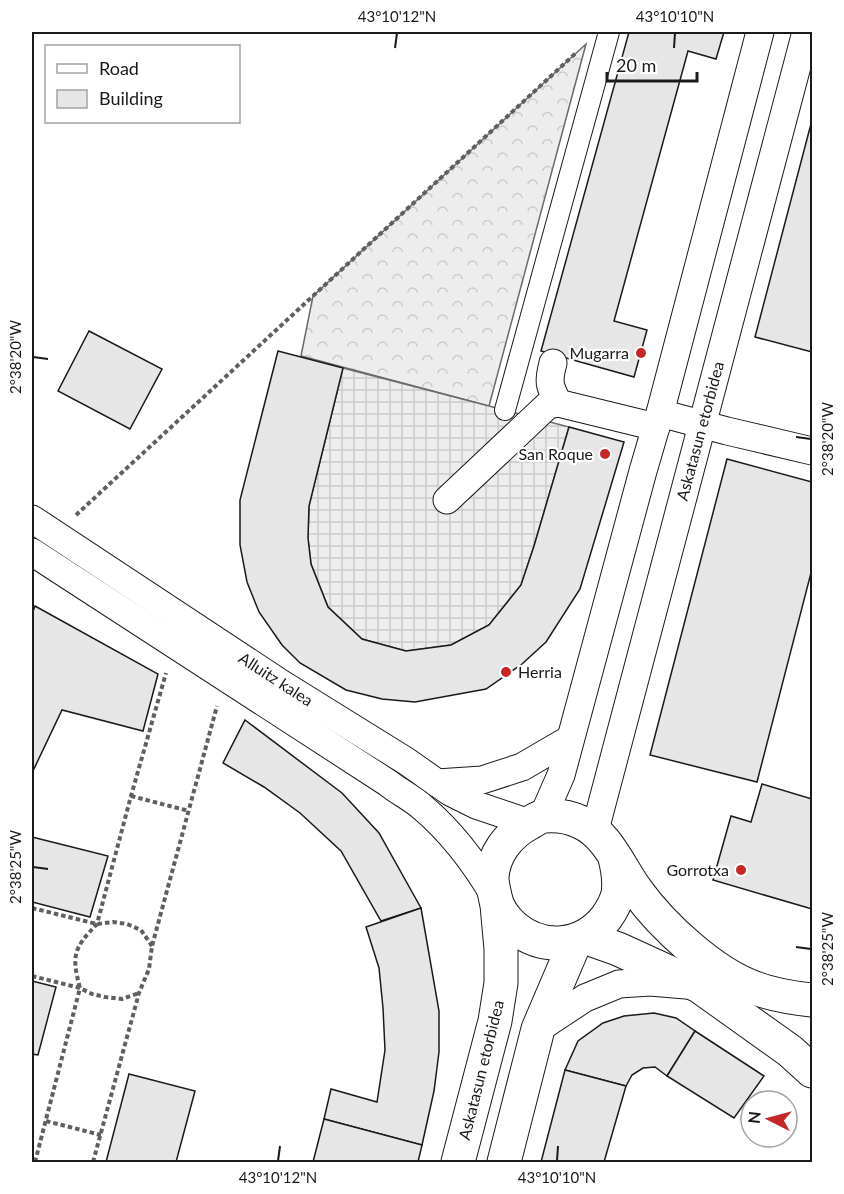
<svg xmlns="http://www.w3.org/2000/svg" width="844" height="1194" font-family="Lato,sans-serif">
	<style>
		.forest { fill: url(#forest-crowns); stroke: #6a6a6a; stroke-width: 1.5 }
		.plaza { fill: url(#plaza-grid); stroke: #6a6a6a; stroke-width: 1.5 }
		.building { fill: #e6e6e6; stroke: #1a1a1a; stroke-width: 1.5 }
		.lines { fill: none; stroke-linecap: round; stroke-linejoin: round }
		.pedestrian-casing { stroke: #1a1a1a; stroke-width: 22 }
		.minor-casing { stroke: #1a1a1a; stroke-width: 29 }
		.tertiary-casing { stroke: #1a1a1a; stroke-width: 35 }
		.path { stroke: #5f5f5f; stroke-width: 4; stroke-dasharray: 4.5 3; stroke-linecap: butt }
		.pedestrian { stroke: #fff; stroke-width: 20 }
		.minor { stroke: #fff; stroke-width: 27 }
		.tertiary { stroke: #fff; stroke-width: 33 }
		.ticks { fill: none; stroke: #1a1a1a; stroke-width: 2 }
		.poi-dot { fill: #c62828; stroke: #fff; stroke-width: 2 }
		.labels { text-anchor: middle; stroke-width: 4.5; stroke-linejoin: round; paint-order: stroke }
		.poi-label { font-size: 16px; fill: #1a1a1a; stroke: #fff; text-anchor: end }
		.street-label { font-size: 16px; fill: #1a1a1a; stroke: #fff }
		.neatline { fill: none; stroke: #1a1a1a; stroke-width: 2 }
		.ticks-label { font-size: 15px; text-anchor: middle; fill: #1a1a1a }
	</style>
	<defs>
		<pattern id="forest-crowns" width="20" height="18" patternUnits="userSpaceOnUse" patternTransform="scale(1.5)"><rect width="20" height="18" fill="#ededed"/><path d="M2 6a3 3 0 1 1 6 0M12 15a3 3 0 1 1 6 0" fill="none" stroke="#cbcbcb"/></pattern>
		<pattern id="plaza-grid" width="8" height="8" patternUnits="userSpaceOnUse" patternTransform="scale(1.5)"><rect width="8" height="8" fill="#ededed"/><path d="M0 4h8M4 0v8" fill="none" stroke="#cbcbcb"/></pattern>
	</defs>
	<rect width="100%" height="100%" fill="#fff"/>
	<polygon class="forest" points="586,44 489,406 301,356 313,296"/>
	<polygon class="plaza" points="343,368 569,427 534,546 521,585 489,625 451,645 406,651 362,639 328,607 311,564 308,538 309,506"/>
	<g class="building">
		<polygon points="629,32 724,32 716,59 688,51 614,321 647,330 634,377 541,351"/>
		<polygon points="812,120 812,352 755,337"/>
		<polygon points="89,331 162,369 130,429 58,391"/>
		<polygon points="278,351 343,368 309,506 308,538 311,564 328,607 362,639 406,651 451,645 489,625 521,585 534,546 569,427 624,442 580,589 546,642 522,664 486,689 415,702 382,699 346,690 300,663 282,645 259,612 247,582 240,545 240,500"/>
		<polygon points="727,459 812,482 812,569 757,782 650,755"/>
		<polygon points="35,606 158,674 143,731 62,710 32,773 32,614"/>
		<polygon points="245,720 342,793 379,833 421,908 381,921 341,851 300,813 264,787 223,763"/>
		<polygon points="762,784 812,799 812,909 713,880 731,816 751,822"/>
		<polygon points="32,837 108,856 90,917 32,902"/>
		<polygon points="421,908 439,1011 439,1052 434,1091 422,1145 324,1119 331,1089 377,1102 385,1050 383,1008 379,968 366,927"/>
		<polygon points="32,981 56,987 38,1055 32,1054"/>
		<polygon points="654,1013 676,1018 695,1031 667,1076 655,1067 643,1068 632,1075 626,1086 565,1070 578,1041 603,1023 624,1016"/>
		<polygon points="695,1031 764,1076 734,1118 667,1076"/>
		<polygon points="565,1070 626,1086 604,1162 541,1162"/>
		<polygon points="129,1074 195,1091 176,1162 106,1162"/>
		<polygon points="324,1119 422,1145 418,1162 313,1162"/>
	</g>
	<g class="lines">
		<defs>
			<polyline id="pedestrian" points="505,410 609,32"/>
			<g id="minor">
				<path d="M 553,363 C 548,382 549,385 558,403"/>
				<polyline points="660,413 727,431 812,451"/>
				<polyline points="447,500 548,405 558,403 656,427"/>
				<polyline points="32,519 282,684 406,761 450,792 476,805 529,823"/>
				<path d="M 32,552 L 388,783 C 399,792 412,798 422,807 C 453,833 475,863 495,897"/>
				<polyline points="437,783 482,780 522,767 570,739"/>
				<polyline points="543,816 561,775 643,471 660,413 760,32"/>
				<polyline points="595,830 806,32"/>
				<polyline points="538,1029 585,998 619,984 650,982 686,985"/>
			</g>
			<g id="tertiary">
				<path d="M 615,858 C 618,870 620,881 618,894 C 616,902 611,911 606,918 C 582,948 543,951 514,927 C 505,919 497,908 495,896 C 494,891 492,884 492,878 C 493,855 508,835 528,824 C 533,821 539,817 544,816 C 556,815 570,817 580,822 C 607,833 620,868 637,891 C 662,926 714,974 755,988 C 773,995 793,998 812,1000"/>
				<polyline points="584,937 618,949 699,986 790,1051 812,1071"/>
				<polyline points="458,1162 495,1021 501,983 501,949 497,905"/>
				<polyline points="504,1162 538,1029 576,940"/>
			</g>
		</defs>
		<use href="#pedestrian" class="pedestrian-casing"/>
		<use href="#minor" class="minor-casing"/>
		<use href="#tertiary" class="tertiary-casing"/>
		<g class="path">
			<polyline points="76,515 577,52"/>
			<polyline points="131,796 189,811"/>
			<polyline points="32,908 97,924 113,922 127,924 141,930 152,946"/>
			<polyline points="32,976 80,988 92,994 105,997 122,999 139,993"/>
			<polyline points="46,1121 101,1135"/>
			<path d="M 35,1162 L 80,988 C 71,955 74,948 97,924 L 131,796 L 166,673"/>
			<polyline points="93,1162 139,993 149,969 152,946 217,706"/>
		</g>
		<use href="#pedestrian" class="pedestrian"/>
		<use href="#minor" class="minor"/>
		<use href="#tertiary" class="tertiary"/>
	</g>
	<path class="ticks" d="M 395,48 L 397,33M 674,48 L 675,33M 33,357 L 48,359M 796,437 L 811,439M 33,867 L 48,869M 796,947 L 811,949M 278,1161 L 280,1146M 557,1161 L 558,1146"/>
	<g class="poi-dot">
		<circle cx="641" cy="353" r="6"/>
		<circle cx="605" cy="454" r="6"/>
		<circle cx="506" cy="672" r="6"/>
		<circle cx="741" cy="870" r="6"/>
	</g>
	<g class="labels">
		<g class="poi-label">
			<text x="629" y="359">Mugarra</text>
			<text x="593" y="460">San Roque</text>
			<text x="518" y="678" text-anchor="start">Herria</text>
			<text x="729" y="876">Gorrotxa</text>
		</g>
		<g class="street-label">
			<text transform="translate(700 431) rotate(-75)" y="6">Askatasun etorbidea</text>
			<text transform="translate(276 679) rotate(33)" y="6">Alluitz kalea</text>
			<text transform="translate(481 1070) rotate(-76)" y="6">Askatasun etorbidea</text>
		</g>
	</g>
	<rect width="844" height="1194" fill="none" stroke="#ffffff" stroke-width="66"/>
	<rect x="45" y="45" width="195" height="78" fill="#ffffff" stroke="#a3a3a3" stroke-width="1.5"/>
	<rect x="57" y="64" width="30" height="9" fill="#ffffff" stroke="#a3a3a3" stroke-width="1.5"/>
	<text x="99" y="75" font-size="18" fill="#1a1a1a">Road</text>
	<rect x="57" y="90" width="30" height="18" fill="#e6e6e6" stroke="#a3a3a3" stroke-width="1.5"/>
	<text x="99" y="105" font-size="18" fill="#1a1a1a">Building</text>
	<g transform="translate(769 1119) rotate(276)"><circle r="28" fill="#ffffff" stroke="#a3a3a3" stroke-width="1.5"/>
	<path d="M0-4.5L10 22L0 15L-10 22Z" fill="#c62828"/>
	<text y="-9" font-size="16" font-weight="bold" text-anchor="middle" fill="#1a1a1a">N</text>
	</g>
	<path d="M607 72v9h90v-9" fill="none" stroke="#1a1a1a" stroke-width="3"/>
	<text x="616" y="72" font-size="18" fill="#1a1a1a" stroke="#ffffff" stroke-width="4.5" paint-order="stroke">20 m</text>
	<rect x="33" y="33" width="778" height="1128" class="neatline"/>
	<g class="ticks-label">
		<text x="397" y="22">43°10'12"N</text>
		<text x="675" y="22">43°10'10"N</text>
		<text transform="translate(16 357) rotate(-90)" y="5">2°38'20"W</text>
		<text transform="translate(828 439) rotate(-90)" y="5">2°38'20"W</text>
		<text transform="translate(16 867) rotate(-90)" y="5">2°38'25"W</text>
		<text transform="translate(828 949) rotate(-90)" y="5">2°38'25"W</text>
		<text x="278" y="1183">43°10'12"N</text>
		<text x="557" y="1183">43°10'10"N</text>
	</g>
</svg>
